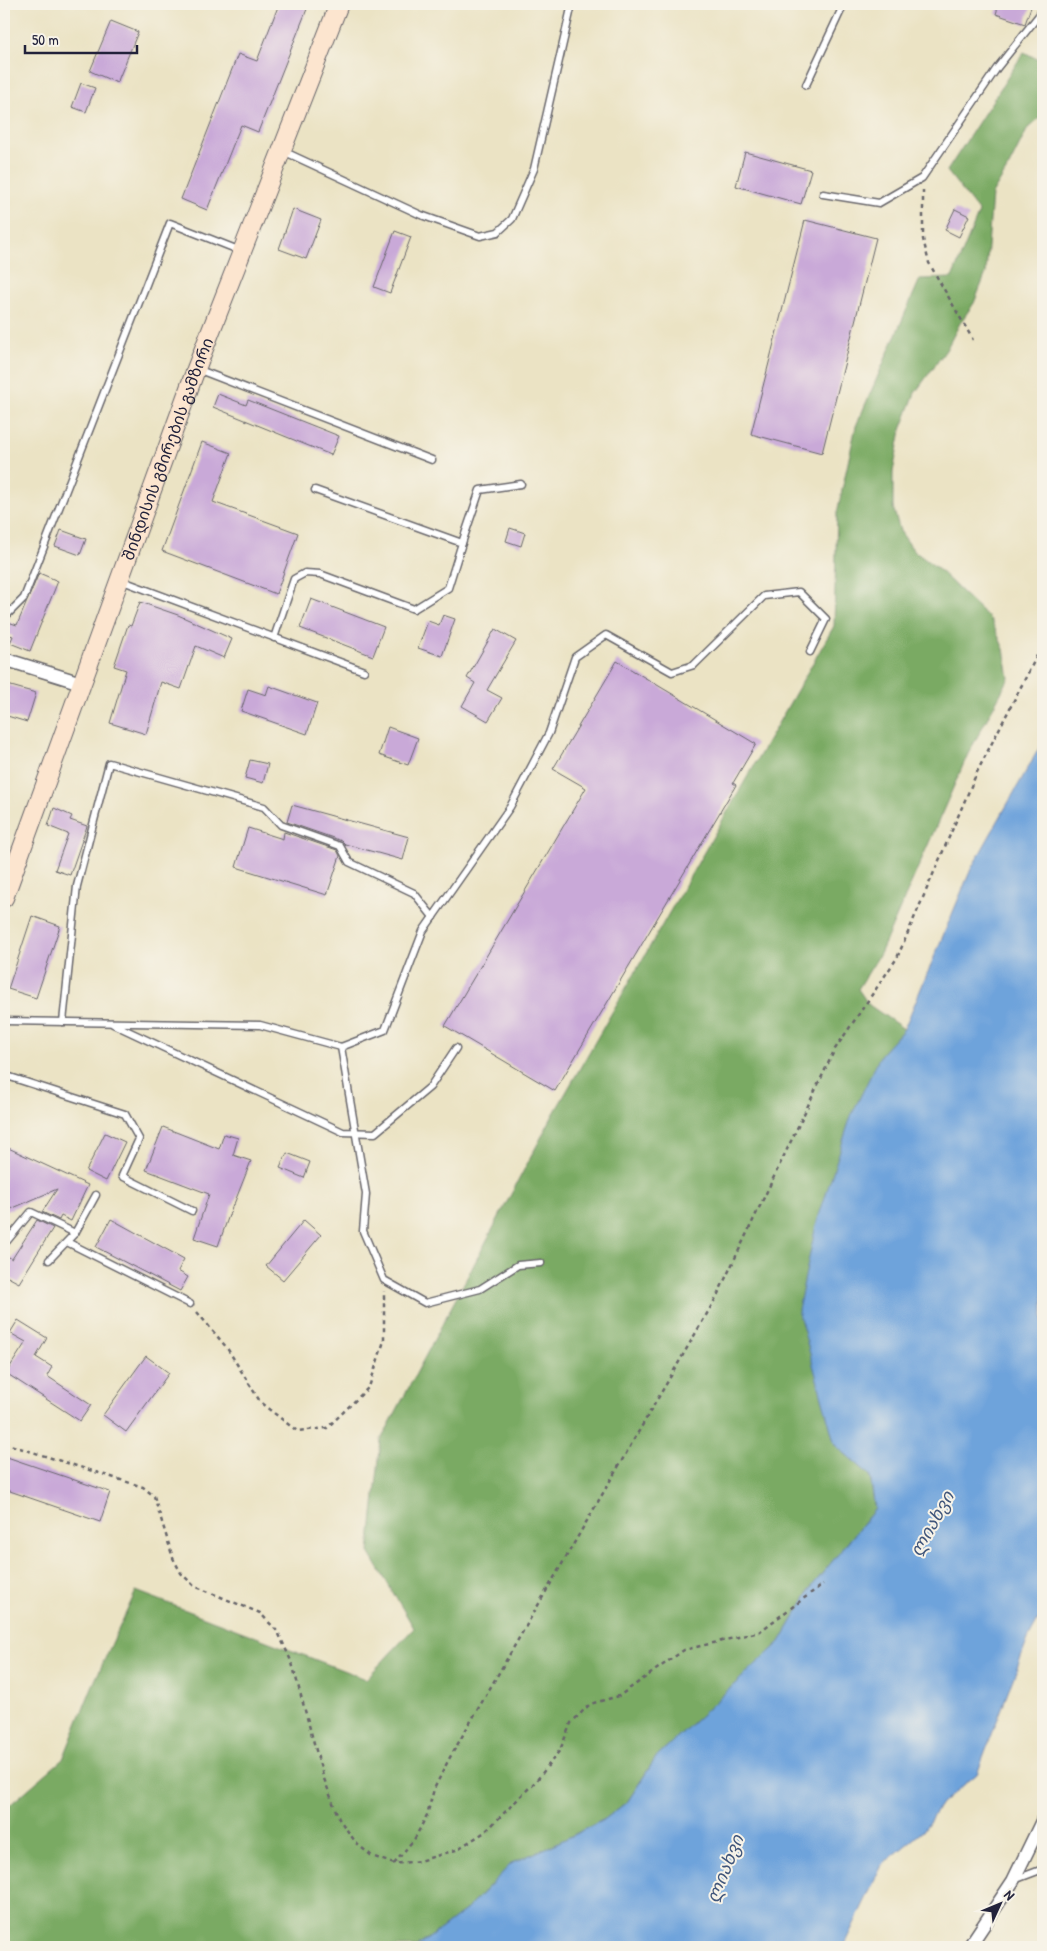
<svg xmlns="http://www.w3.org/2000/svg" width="1047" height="1951" font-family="'Patrick Hand','Noto Sans Georgian',sans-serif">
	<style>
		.forest { fill: #7aaa64; stroke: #4e6650 }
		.water { fill: #6ea3db; stroke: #48628b }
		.building { fill: #c9a9d8 }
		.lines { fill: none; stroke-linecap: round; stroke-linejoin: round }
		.service-casing { stroke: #68666b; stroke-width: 9 }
		.minor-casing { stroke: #68666b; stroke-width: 15 }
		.secondary-casing { stroke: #68666b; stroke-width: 20 }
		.path { stroke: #68666b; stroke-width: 2.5; stroke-dasharray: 4 4; stroke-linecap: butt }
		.service { stroke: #fff; stroke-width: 6 }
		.minor { stroke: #fff; stroke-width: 12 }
		.secondary { stroke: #fce5cf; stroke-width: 18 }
		.labels { text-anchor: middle; stroke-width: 4; stroke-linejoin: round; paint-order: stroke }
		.street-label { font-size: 16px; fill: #22223b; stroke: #f7f3e8 }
		.water-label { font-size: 18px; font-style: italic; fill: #40567b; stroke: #f7f3e8 }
	</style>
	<rect width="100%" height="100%" fill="#f7f3e8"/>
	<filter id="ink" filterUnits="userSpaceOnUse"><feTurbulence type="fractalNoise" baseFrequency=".02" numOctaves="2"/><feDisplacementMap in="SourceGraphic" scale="10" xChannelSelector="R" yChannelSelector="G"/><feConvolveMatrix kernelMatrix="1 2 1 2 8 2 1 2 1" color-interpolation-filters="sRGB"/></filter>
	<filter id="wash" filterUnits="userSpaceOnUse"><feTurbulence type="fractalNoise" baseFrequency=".0096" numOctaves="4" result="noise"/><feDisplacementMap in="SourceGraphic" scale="20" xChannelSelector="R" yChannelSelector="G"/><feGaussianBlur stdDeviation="1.12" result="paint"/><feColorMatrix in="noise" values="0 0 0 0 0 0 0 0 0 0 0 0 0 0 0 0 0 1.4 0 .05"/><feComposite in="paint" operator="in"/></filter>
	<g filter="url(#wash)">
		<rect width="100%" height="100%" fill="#ebe3c4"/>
		<polygon class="forest" points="1024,52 1043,62 1043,115 1028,128 1009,166 992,194 986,273 974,303 960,323 946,350 915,393 901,430 893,472 893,507 900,531 914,551 937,568 991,620 1004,649 1009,678 968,754 880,954 858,989 869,1005 904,1029 881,1054 835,1445 870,1475 875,1509 813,1585 780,1642 657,1756 628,1801 605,1819 553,1845 512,1863 467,1909 417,1947 4,1947 4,1810 63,1759 92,1687 136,1591 366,1679 414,1628 369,1552 381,1440 553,1115 834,626 837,513 856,426 920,279 952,278 979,212 947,171"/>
		<polygon class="water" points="1043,741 1043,1611 1028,1639 977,1774 941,1804 923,1831 882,1865 843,1947 417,1947 467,1909 512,1863 553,1845 605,1819 628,1801 657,1756 780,1642 813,1585 875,1509 870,1475 835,1445 798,1310 816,1225 851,1116 881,1054 904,1029 971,869"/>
		<g id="blocks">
			<g class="building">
				<polygon points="279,4 309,4 258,132 241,125 207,210 181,199 238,54 257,61"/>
				<polygon points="999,4 1032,4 1025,24 996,14"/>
				<polygon points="111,21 138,32 117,83 90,71"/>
				<polygon points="81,83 95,88 86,112 72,107"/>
				<polygon points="745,152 811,170 801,204 736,186"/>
				<polygon points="293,209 321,220 306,259 279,249"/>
				<polygon points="955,209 969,216 959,237 945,230"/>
				<polygon points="805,220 876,238 822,453 751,434"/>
				<polygon points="395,231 411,237 390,293 374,287"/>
				<polygon points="218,394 246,405 248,400 339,436 331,455 213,407"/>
				<polygon points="202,442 231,453 213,502 298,533 276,594 162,551"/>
				<polygon points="510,528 525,533 521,546 506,541"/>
				<polygon points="61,530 86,539 80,555 55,546"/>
				<polygon points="39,573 58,581 30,651 10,643 13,636 4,633 4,630 8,622 17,625"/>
				<polygon points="311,599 384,627 373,656 300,628"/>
				<polygon points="140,602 178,615 232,639 224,658 196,646 181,689 161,682 146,734 110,723 126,670 114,666 128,625 131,626"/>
				<polygon points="443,615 455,619 442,656 418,648 428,621 439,625"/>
				<polygon points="495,629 516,641 487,690 502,698 488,721 462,706 475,683 467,678"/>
				<polygon points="617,661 756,744 733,783 736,785 555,1091 445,1026 586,788 553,769"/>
				<polygon points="4,684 36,693 27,722 4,715"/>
				<polygon points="269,686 317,703 307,734 241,711 248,689 266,695"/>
				<polygon points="388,727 418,738 408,765 379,755"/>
				<polygon points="250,760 268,764 263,783 245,778"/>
				<polygon points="292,805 409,837 403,860 345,844 342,841 287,822"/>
				<polygon points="54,808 72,816 70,820 87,826 70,875 55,870 68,834 48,826"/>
				<polygon points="248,828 283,839 284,832 337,850 340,856 327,895 236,867"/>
				<polygon points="32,916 60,926 36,998 8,989"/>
				<polygon points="163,1127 219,1149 224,1134 238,1138 233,1155 251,1161 234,1204 233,1204 218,1246 194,1238 209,1194 146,1170"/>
				<polygon points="105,1133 125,1142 106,1181 86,1171"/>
				<polygon points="4,1146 88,1185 71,1221 61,1216 59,1220 42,1212 57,1189 4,1212"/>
				<polygon points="287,1153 310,1162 304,1178 280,1168"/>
				<polygon points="111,1219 184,1259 178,1271 188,1277 180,1291 96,1247"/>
				<polygon points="37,1220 53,1228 19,1283 4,1275 4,1254 12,1259"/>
				<polygon points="304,1220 321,1235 283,1280 266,1266"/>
				<polygon points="18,1320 47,1338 36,1357 52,1367 47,1376 91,1405 80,1421 6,1373 26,1342 10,1333"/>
				<polygon points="146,1356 169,1373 126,1432 103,1415"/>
				<polygon points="4,1456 110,1492 100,1522 4,1489"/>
			</g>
		</g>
	</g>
	<g filter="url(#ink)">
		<use href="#blocks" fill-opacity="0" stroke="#68666b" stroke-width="1"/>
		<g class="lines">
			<defs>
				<g id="service">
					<polyline points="806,85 844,4"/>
					<polyline points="283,151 421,215 480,236 498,232 512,219 534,169 572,4"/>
					<polyline points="823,194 879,203 922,178 997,68 1043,10"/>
					<polyline points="197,369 432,460"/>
					<polyline points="462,543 480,490 521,484"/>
					<polyline points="120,580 364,671"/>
					<polyline points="4,618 24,598 170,223 241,251"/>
					<polyline points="274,638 294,579 305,573 320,574 414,609 448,588 462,543 315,490"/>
					<polyline points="4,1021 260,1025 341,1047 385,1030 423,931 510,807 549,733 575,657 606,635 672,672 694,665 764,596 799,592 826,619 810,652"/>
					<polyline points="63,1022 77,886 109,763 264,807 281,825 340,846 349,862 414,893 433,917"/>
					<polyline points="113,1024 343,1132 375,1133 430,1087 456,1048"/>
					<polyline points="341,1047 366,1194 363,1231 384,1280 425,1303 480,1289 518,1265 541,1263"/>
					<polyline points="4,1075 125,1114 139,1139 122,1176 192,1211"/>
					<polyline points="4,1239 7,1241 31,1212 75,1233"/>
					<polyline points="67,1242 190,1304"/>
					<polyline points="49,1260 75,1233 96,1195"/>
					<polyline points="1014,1880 1043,1869"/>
				</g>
				<g id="minor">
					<polyline points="4,659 81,683"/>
					<polyline points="969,1947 1013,1881 1043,1819"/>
				</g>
				<g id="secondary">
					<path id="s1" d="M 4,898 L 196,369 L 339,4"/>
				</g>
			</defs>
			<use href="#service" class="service-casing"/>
			<use href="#minor" class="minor-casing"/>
			<use href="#secondary" class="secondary-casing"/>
			<g class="path">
				<polyline points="923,190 923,239 929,263 973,340"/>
				<polyline points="197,1312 227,1348 261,1403 297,1431 327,1428 369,1387 384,1341 384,1291"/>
				<polyline points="4,1443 143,1487 154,1496 173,1558 181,1573 194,1586 260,1613 278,1632 292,1663 323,1776 339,1819 357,1844 372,1856 394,1864 419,1861 456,1850 485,1832 537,1780 560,1750 571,1723 590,1704 619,1696 684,1650 759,1632 823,1584"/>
				<polyline points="394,1864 415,1838 427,1815 434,1789 449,1759 716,1298 835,1049 897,958 978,770 1043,644"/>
			</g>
			<use href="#service" class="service"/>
			<use href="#minor" class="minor"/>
			<use href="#secondary" class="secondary"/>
		</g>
	</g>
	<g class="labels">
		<g class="street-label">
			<text dy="6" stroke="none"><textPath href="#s1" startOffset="478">შინდისის გმირების გამზირი</textPath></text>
		</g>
		<g class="water-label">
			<text transform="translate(932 1524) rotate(-61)" y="6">ლიახვი</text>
			<text transform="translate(725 1869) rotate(-68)" y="6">ლიახვი</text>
		</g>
	</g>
	<rect width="1047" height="1951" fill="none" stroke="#f7f3e8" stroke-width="20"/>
	<g transform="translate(1000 1904) rotate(46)" stroke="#f7f3e8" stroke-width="4" paint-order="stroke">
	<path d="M0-4L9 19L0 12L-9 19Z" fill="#22223b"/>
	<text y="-8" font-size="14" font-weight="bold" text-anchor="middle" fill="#22223b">N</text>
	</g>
	<path d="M25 45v8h112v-8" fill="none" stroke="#22223b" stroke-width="2.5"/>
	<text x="32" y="45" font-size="15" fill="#22223b" stroke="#f7f3e8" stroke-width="4" paint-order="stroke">50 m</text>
</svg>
